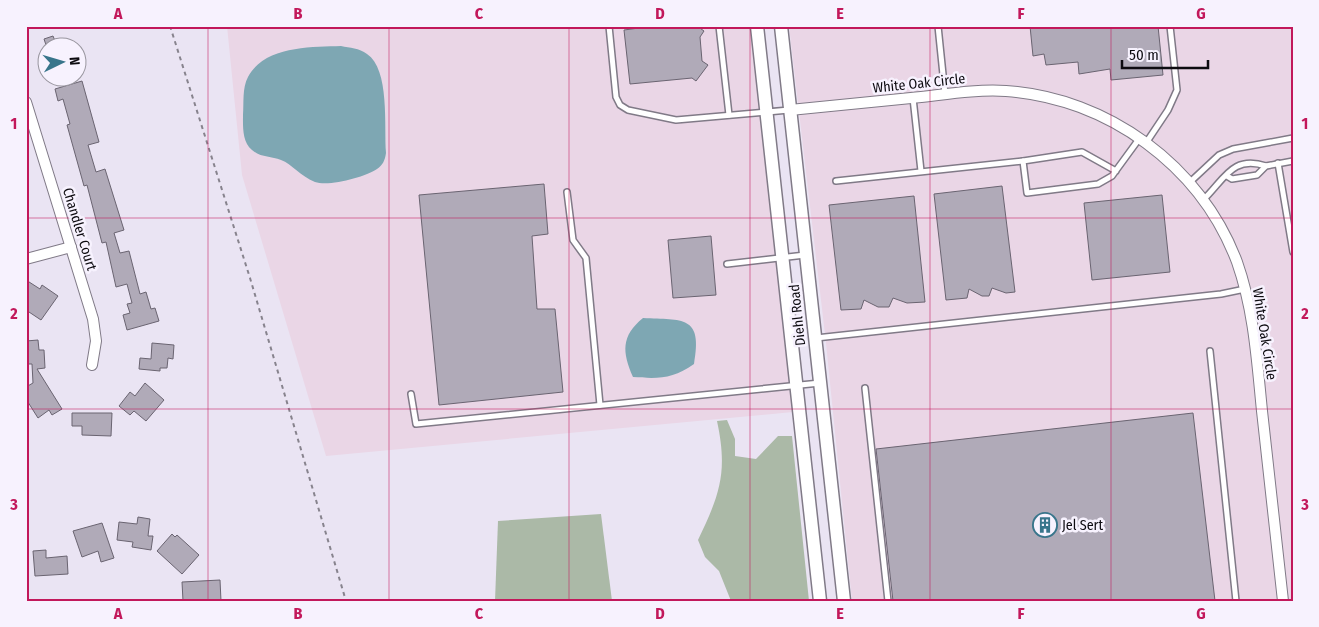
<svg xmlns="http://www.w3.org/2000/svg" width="1319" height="627" font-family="'Fira Sans Condensed',sans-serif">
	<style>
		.industrial { fill: #ead6e6 }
		.green { fill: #abb9a7 }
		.water { fill: #7ea7b3 }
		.building { fill: #b0aab8; stroke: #6a6471 }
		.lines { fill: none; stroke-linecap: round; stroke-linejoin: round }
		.service-casing { stroke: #807a87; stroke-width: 8 }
		.minor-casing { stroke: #807a87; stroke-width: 12 }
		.tertiary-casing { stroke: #807a87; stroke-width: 15 }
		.path { stroke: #87838d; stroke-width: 2; stroke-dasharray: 4 4; stroke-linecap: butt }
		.service { stroke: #fff; stroke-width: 5 }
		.minor { stroke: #fff; stroke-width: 10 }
		.tertiary { stroke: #fff; stroke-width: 12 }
		.grid { fill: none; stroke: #c2185b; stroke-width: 1; stroke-opacity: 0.55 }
		.labels { text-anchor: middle; stroke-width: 5; stroke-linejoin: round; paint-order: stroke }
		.street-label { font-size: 14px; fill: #0d0b10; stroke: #f7f2fe }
		.poi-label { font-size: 14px; fill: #0d0b10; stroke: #f7f2fe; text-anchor: start }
		.neatline { fill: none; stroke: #c2185b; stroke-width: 2 }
		.grid-label { font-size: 16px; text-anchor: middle; font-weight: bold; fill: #c2185b }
	</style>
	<rect width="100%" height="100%" fill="#eae4f3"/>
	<g class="industrial">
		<polygon points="227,26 750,26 793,412 326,456 242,175"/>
		<polygon points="789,26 1293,26 1293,601 852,601 826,343"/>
	</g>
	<g class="green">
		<path d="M 727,420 L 735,439 L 735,456 L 756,459 L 778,436 L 792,436 L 809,601 L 731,601 L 719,571 L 705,557 L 698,540 C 720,494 728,472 717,421 Z"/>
		<polygon points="601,514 612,601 495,601 498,521"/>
	</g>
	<g class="water">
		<path d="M 341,46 C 350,48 359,48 367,54 C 390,69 384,127 386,153 C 385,160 383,165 377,169 C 365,177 329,187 315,182 C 300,176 292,164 281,160 C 271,156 261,158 252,150 C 242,142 243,126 243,115 C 244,103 242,88 248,77 C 264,46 311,47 341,46 Z"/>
		<path d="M 643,318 C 683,320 703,315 694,364 C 673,379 658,379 633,377 C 622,352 621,336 643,318 Z"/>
	</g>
	<g class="building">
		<polygon points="654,26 697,26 704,31 700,37 702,61 708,65 696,81 692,78 630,84 624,30"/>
		<polygon points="1030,26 1158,26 1163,75 1111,80 1110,69 1079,74 1078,62 1046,65 1044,54 1033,56"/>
		<polygon points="53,36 58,48 47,48 44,39"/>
		<polygon points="82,81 99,142 88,145 96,172 105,169 124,230 114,233 120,253 129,251 140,294 146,292 151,309 155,308 159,321 127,330 123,315 130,313 127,304 132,303 127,284 116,287 106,242 102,243 87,185 84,186 67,125 70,124 63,99 58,101 55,89"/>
		<polygon points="544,184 548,234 532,236 537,309 555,309 563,392 439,405 419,195"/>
		<polygon points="1002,186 1015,292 1006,293 992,288 989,296 982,296 969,289 967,298 946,300 934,194"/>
		<polygon points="1162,195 1170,272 1092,280 1084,203"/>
		<polygon points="914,196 925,302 907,303 893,298 889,307 878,307 864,300 861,309 841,310 829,205"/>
		<polygon points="711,236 716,295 673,298 668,240"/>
		<polygon points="26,280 40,289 42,285 58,296 41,320 26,310"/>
		<polygon points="38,340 39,350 44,350 45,368 37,369 62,409 52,415 49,410 38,418 26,399 26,387 33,383 32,364 26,364 26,341"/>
		<polygon points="152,343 174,345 173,359 168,358 167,368 160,368 160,371 139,369 140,358 151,359"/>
		<polygon points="145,383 164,400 146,421 134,411 130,415 119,406 130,392 135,396"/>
		<polygon points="72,413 112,413 111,436 82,435 82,426 72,426"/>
		<polygon points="1193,413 1215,601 893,601 876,449"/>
		<polygon points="138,517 150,519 148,536 153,536 151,550 132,547 133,542 117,540 119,522 137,524"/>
		<polygon points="102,523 114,558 101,562 98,551 82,557 73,531"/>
		<polygon points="172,534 175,537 177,535 199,555 182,574 157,551"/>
		<polygon points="46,550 46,558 67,556 68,574 35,576 33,551"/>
		<polygon points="220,580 221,601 183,601 182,582"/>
	</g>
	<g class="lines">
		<defs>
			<g id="service">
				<polyline points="609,26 616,97 620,105 628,110 676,120 789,110"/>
				<polyline points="719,26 729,115"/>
				<polyline points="938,26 945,94"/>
				<polyline points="913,98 921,171"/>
				<polyline points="1146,143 1168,110 1177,90 1170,26"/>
				<polyline points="1278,163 1293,252"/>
				<polyline points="1116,171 1082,152 1023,161 1027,193 1098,184 1112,176 1139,139"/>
				<polyline points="1227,176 1232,179 1257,175 1266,166 1293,161"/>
				<polyline points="836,181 1023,161"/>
				<polyline points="1189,183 1219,155 1233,149 1293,138"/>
				<polyline points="567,192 573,240 586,258 600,405"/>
				<path d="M 1203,200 C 1225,179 1232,155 1266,166"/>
				<polyline points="727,264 805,255"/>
				<polyline points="816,338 1221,294 1245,289"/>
				<polyline points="1210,351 1236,601"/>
				<polyline points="865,388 888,601"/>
				<polyline points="411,394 416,424 820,383"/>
			</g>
			<g id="minor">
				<polyline points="26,102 93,319 96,341 92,365"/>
				<path d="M 790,110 C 830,106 870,102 911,98 C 942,95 974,89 1006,91 C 1108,98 1201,166 1237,262 C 1254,310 1257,361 1262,411 C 1269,474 1276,538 1283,601"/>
				<polyline points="26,259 71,247"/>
			</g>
			<g id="tertiary">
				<polyline points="757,26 820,601"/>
				<polyline points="781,26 844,601"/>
			</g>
		</defs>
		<use href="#service" class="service-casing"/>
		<use href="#minor" class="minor-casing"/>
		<use href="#tertiary" class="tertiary-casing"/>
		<polyline class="path" points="170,26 250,278 346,601"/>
		<use href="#service" class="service"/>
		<use href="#minor" class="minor"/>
		<use href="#tertiary" class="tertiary"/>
	</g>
	<path class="grid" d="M 208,26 L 208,601M 389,26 L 389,601M 569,26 L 569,601M 750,26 L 750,601M 930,26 L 930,601M 1111,26 L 1111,601M 26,218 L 1293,218M 26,409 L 1293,409"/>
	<defs>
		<symbol id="building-ring" viewBox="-11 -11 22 22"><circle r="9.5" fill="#f7f2fe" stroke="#38758b" stroke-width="1.5"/><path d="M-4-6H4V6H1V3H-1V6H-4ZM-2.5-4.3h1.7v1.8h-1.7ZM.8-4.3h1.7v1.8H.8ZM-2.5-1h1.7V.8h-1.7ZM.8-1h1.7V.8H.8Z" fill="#38758b"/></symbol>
	</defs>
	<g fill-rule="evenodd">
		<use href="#building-ring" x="1031" y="511" width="28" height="28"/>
	</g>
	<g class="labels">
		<g class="street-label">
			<text transform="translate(919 83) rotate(-6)" y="5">White Oak Circle</text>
			<text transform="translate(80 229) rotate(73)" y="5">Chandler Court</text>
			<text transform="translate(797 315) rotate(-96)" y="5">Diehl Road</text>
			<text transform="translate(1265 334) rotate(81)" y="5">White Oak Circle</text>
		</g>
		<g class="poi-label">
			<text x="1062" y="530">Jel Sert</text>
		</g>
	</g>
	<rect width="1319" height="627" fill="none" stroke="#f7f2fe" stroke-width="55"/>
	<g transform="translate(62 62) rotate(85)"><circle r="24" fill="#f7f2fe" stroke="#99969f"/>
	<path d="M0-4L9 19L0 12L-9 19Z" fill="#38758b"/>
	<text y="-8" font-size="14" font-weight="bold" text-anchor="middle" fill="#0d0b10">N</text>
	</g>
	<path d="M1122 60v8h86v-8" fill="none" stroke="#0d0b10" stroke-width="2.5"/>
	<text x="1129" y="60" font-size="15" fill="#0d0b10" stroke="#f7f2fe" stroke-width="4" paint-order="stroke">50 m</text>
	<rect x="28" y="28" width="1264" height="572" class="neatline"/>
	<g class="grid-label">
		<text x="118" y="19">A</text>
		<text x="298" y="19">B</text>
		<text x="479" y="19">C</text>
		<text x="660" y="19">D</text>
		<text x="840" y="19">E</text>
		<text x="1021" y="19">F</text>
		<text x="1201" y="19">G</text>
		<text x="14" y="129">1</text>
		<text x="1305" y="129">1</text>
		<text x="14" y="319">2</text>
		<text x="1305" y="319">2</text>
		<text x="14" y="510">3</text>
		<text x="1305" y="510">3</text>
		<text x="118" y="619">A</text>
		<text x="298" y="619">B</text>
		<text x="479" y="619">C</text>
		<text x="660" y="619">D</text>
		<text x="840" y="619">E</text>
		<text x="1021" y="619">F</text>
		<text x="1201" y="619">G</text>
	</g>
</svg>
